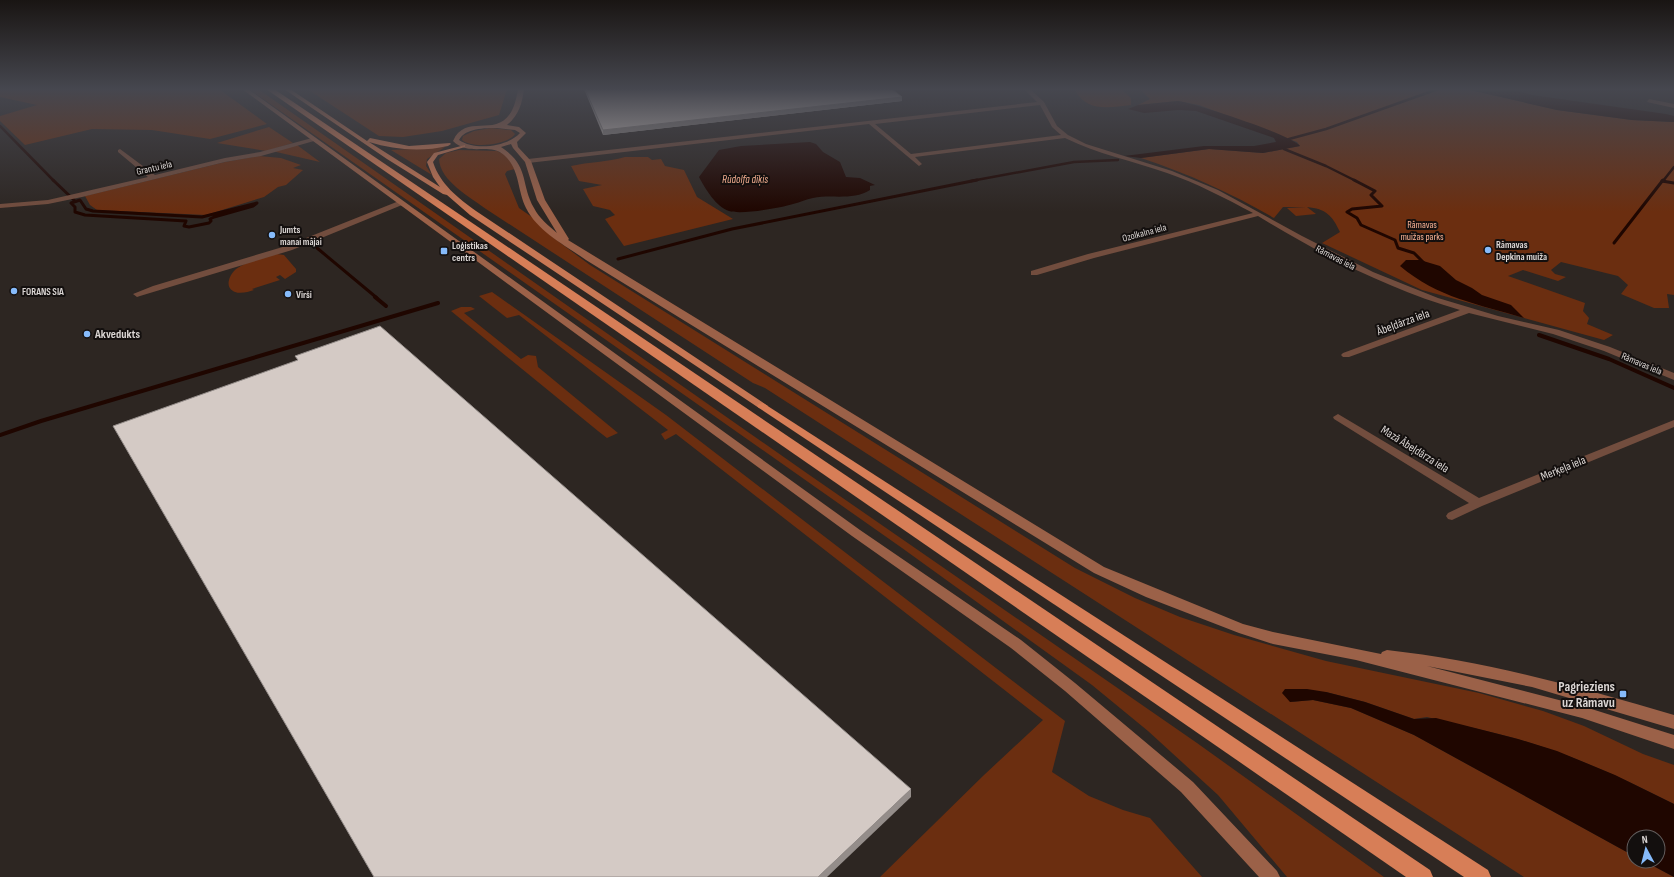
<svg xmlns="http://www.w3.org/2000/svg" width="1674" height="877" font-family="'Sofia Sans Condensed',sans-serif">
	<style>
		.green { fill: #6b2e10 }
		.water { fill: #1f0600 }
		.lines { fill: none; stroke-linecap: round; stroke-linejoin: round }
		.stream-far2 { stroke: #1f0600; stroke-width: 2.5 }
		.stream-far1 { stroke: #1f0600; stroke-width: 3 }
		.stream { stroke: #1f0600; stroke-width: 4 }
		.minor { fill: #724d3e; fill-rule: evenodd }
		.secondary { fill: #9b6148; fill-rule: evenodd }
		.trunk { fill: #c87754; fill-rule: evenodd }
		.motorway { fill: #d77e57; fill-rule: evenodd }
		.wall { fill: #b6aea9 }
		.shaded-wall { fill: #948d8a }
		.building { fill: #d4cac5; stroke: #948d8a }
		.poi-dot { fill: #86bbfb; stroke: #130f0e; stroke-width: 1.5 }
		.labels { text-anchor: middle; stroke-width: 4; stroke-linejoin: round; paint-order: stroke }
		.far-street-label { font-size: 10px; fill: #dad5d3; stroke: #130f0e }
		.far-park-label { font-size: 10px; fill: #f8b295; stroke: #130f0e }
		.far-poi-label { font-size: 10px; font-weight: bold; fill: #dad5d3; stroke: #130f0e; text-anchor: start }
		.far-water-label { font-size: 11px; font-style: italic; fill: #f3ae90; stroke: #130f0e }
		.street-label { font-size: 12px; fill: #dad5d3; stroke: #130f0e }
		.poi-label { font-size: 12px; font-weight: bold; fill: #dad5d3; stroke: #130f0e; text-anchor: start }
		.near-poi-label { font-size: 14px; font-weight: bold; fill: #dad5d3; stroke: #130f0e; text-anchor: end }
	</style>
	<rect width="100%" height="100%" fill="#2d2622"/>
	<g class="green">
		<polygon points="0,89 219,89 267,124 210,139 152,130 92,129 25,145 0,121 0,116 37,105 0,97"/>
		<polygon points="249,89 258,89 808,474 1197,743 1384,877 1287,877 1218,795 1148,731 1092,685 902,548"/>
		<polygon points="307,89 507,89 499,115 442,131 403,137 379,136"/>
		<path d="M 1082,89 L 1121,89 L 1131,98 L 1131,105 C 1110,107 1087,113 1075,90 Z"/>
		<path d="M 1140,89 L 1466,89 L 1557,110 L 1632,120 L 1674,122 L 1674,295 L 1667,294 L 1669,308 L 1654,308 L 1621,294 L 1628,285 L 1618,276 L 1561,262 L 1551,270 L 1555,274 L 1566,277 L 1558,281 L 1523,270 L 1508,276 L 1585,303 L 1583,311 L 1589,318 L 1587,324 L 1613,335 L 1604,340 L 1422,290 L 1322,243 L 1340,232 C 1332,215 1326,209 1307,207 L 1316,214 L 1296,216 L 1287,208 L 1306,207 L 1283,207 L 1274,218 C 1231,193 1189,174 1141,158 L 1209,149 L 1263,153 L 1300,146 L 1297,142 L 1199,105 L 1178,101 L 1138,105 L 1150,99 Z"/>
		<polygon points="269,127 293,143 266,151 217,143"/>
		<path d="M 491,128 L 511,130 L 515,134 C 508,145 472,149 462,140 L 463,136 L 474,131 Z"/>
		<polygon points="297,145 320,162 272,151"/>
		<polygon points="445,147 427,159 426,166 432,175 391,150"/>
		<path d="M 459,150 L 497,151 L 506,155 L 515,169 L 507,171 L 505,174 L 519,208 L 539,222 L 551,236 L 590,265 L 1075,568 L 1135,598 L 1180,617 L 1234,635 L 1326,661 L 1479,693 L 1543,711 L 1584,726 L 1643,754 L 1674,765 L 1674,804 C 1636,785 1597,766 1557,752 C 1515,736 1471,728 1427,717 L 1414,719 L 1365,702 L 1326,692 L 1290,702 L 1313,700 L 1351,708 L 1414,735 L 1634,856 L 1634,861 L 1644,861 L 1674,877 L 1524,877 L 765,388 L 753,383 L 486,209 C 470,197 440,181 439,159 L 446,153 Z"/>
		<polygon points="259,156 281,158 301,165 293,168 303,170 286,185 278,187 264,197 206,215 97,210 90,205 85,196 225,162"/>
		<path d="M 625,157 L 648,157 L 652,160 L 661,159 L 665,166 L 684,170 L 697,197 L 733,219 L 624,246 L 605,219 L 615,215 L 610,210 L 593,206 L 583,189 L 602,185 L 579,181 L 571,166 C 589,162 607,162 625,157 Z"/>
		<path d="M 277,254 L 284,255 L 296,269 L 296,272 L 285,279 L 280,275 L 276,277 L 280,280 L 252,289 L 254,290 C 248,292 241,294 235,292 C 224,288 229,275 236,269 C 247,261 264,258 277,254 Z"/>
		<polygon points="492,292 666,415 1065,721 1052,772 1089,796 1123,810 1150,818 1202,877 880,877 984,775 1043,720 676,434 665,440 661,434 668,430 519,315 507,318 479,296"/>
		<polygon points="461,307 471,307 475,309 464,313 521,359 528,355 536,356 538,367 618,433 607,438 598,431 451,311"/>
	</g>
	<g class="water">
		<polygon points="1466,89 1510,89 1532,95 1666,114 1674,116 1674,122 1632,120 1557,110"/>
		<path d="M 1178,101 C 1197,104 1292,135 1300,146 L 1263,153 L 1209,149 L 1141,158 L 1124,156 L 1204,146 L 1254,146 L 1276,142 L 1274,138 L 1196,111 L 1179,110 L 1144,113 L 1128,109 L 1138,105 Z"/>
		<path d="M 810,142 L 816,144 L 823,152 L 840,162 L 846,177 L 860,178 L 875,185 L 870,186 L 870,190 C 853,201 831,194 813,198 C 806,199 799,203 793,204 C 780,208 741,215 729,211 C 716,207 705,188 699,177 L 719,150 L 741,146 Z"/>
		<path d="M 1406,260 L 1420,260 L 1440,266 L 1456,280 L 1472,288 L 1482,295 L 1511,305 L 1524,318 C 1478,304 1438,298 1400,266 Z"/>
		<polygon points="1285,689 1307,689 1326,692 1365,702 1414,719 1436,718 1518,739 1557,751 1615,775 1674,804 1674,877 1644,861 1658,861 1658,837 1634,837 1634,856 1414,735 1351,708 1313,700 1290,702 1282,693"/>
	</g>
	<g class="lines">
		<g class="stream-far2">
			<polyline points="0,126 54,181"/>
			<polyline points="1289,139 1326,129 1438,89"/>
			<polyline points="1284,149 1326,166 1356,181"/>
			<polyline points="971,181 1074,162 1118,160"/>
			<polyline points="1662,181 1665,181"/>
			<polyline points="1663,181 1674,167"/>
		</g>
		<g class="stream-far1">
			<polyline points="53,180 75,201"/>
			<polyline points="1354,180 1375,191 1371,195 1382,206 1352,209 1347,212 1357,218 1361,225 1395,240 1398,248 1414,253 1424,263"/>
			<polyline points="1662,181 1674,183"/>
			<polygon points="80,200 86,209 93,211 202,217 257,203 253,206 214,217 210,219 211,221 209,223 189,227 184,226 186,221 85,215 75,212 75,207 71,203"/>
			<polyline points="1614,243 1663,180"/>
			<polyline points="317,248 377,298"/>
			<polyline points="618,259 732,229 977,180"/>
		</g>
		<g class="stream">
			<polyline points="375,297 386,306"/>
			<polyline points="1539,335 1609,359 1674,388"/>
			<polyline points="0,435 41,421 438,303"/>
		</g>
		<g class="minor">
			<path d="M 1024,89 L 1030,89 L 1044,102 L 1057,126 L 1068,135 L 1086,144 L 1172,171 L 1218,190 L 1302,236 L 1373,272 L 1438,298 L 1498,316 L 1559,330 L 1610,347 L 1674,373 L 1674,380 L 1604,351 L 1553,334 L 1469,313 L 1349,357 L 1343,357 L 1341,355 L 1343,353 L 1460,310 C 1388,289 1322,255 1258,216 L 1094,258 L 1037,275 L 1031,275 L 1031,271 L 1088,254 L 1253,213 C 1225,198 1196,183 1167,173 C 1133,161 1097,154 1065,138 L 915,157 L 922,164 L 919,166 L 869,124 L 528,163 L 525,161 L 528,159 L 1037,102 ZM 1040,105 L 1052,127 L 1061,135 L 911,154 L 875,124 Z"/>
			<polygon points="1649,99 1674,104 1674,108 1647,102"/>
			<polygon points="312,138 314,139 314,141 261,156 225,162 82,197 48,204 0,208 0,204 48,200 148,177 118,152 118,150 120,149 155,175 225,158 260,152"/>
			<polygon points="399,201 402,201 402,205 292,250 140,296 137,297 133,294 153,286 286,246"/>
			<polygon points="1338,414 1479,498 1674,420 1674,427 1482,506 1452,520 1448,519 1446,516 1448,513 1469,503 1334,419 1333,417"/>
		</g>
		<g class="secondary">
			<polygon points="242,89 248,89 860,530 1021,640 1075,683 1193,782 1277,871 1280,877 1259,877 1181,792 1065,691 1011,648 852,536"/>
			<path d="M 518,89 L 524,89 C 522,104 519,115 507,125 L 519,127 L 526,133 L 517,142 L 518,147 L 531,161 L 545,200 L 569,239 L 568,240 L 1104,567 L 1243,624 L 1273,632 L 1381,654 L 1382,652 L 1387,650 C 1486,661 1579,687 1674,715 L 1674,729 L 1532,687 L 1427,666 L 1582,706 L 1674,735 L 1674,749 L 1582,718 L 1356,660 L 1273,644 L 1239,633 L 1146,597 L 1094,573 L 586,260 C 565,245 538,232 526,208 C 517,190 520,169 504,155 C 489,142 469,157 453,141 C 468,107 509,151 518,89 ZM 497,128 L 515,130 L 520,133 C 507,147 475,151 459,140 C 465,128 485,128 497,128 ZM 511,144 L 513,148 L 525,162 L 537,200 L 557,233 C 549,226 539,218 534,208 C 520,183 530,166 501,147 Z"/>
		</g>
		<path class="trunk" d="M 284,89 L 290,89 L 367,141 L 370,138 L 409,146 L 450,143 L 451,144 L 448,146 C 421,152 395,150 369,142 L 440,187 L 433,177 L 427,162 L 434,153 L 465,145 L 465,147 L 438,155 L 433,162 C 440,184 458,198 476,211 L 768,406 L 763,409 L 759,408 L 470,215 L 447,195 L 443,194 L 387,159 Z"/>
		<g class="motorway">
			<polygon points="266,89 274,89 1430,870 1433,877 1406,877"/>
			<polygon points="763,403 1488,870 1491,877 1464,877 759,408 757,406 759,404"/>
		</g>
	</g>
	<polygon class="wall" points="584,89 892,89 902,97 902,101 603,135"/>
	<g class="shaded-wall">
		<polygon points="902,97 902,101 603,135 603,130"/>
		<polygon points="911,789 911,797 827,877 818,877"/>
	</g>
	<g class="building">
		<polygon points="585,89 892,89 902,97 603,130"/>
		<polygon points="380,326 911,789 818,877 374,877 113,426 298,360 295,356"/>
	</g>
	<linearGradient id="sky" x2="0" y2="1"><stop stop-color="#191513"/><stop offset="0.42" stop-color="#46474f"/><stop offset="1" stop-color="#46474f" stop-opacity="0"/></linearGradient>
	<rect width="1674" height="212" fill="url(#sky)"/>
	<g class="poi-dot">
		<circle cx="272" cy="235" r="4"/>
		<circle cx="1488" cy="250" r="4"/>
		<rect x="440" y="247" width="8" height="8" rx="2"/>
		<circle cx="14" cy="291" r="4"/>
		<circle cx="288" cy="294" r="4"/>
		<circle cx="87" cy="334" r="4"/>
		<rect x="1619" y="690" width="8" height="8" rx="2"/>
	</g>
	<g class="labels">
		<g class="far-street-label">
			<text transform="translate(154 167) rotate(-13)" y="4">Grantu iela</text>
			<text transform="translate(1144 232) rotate(-15)" y="4">Ozolkalna iela</text>
			<text transform="translate(1336 257) rotate(27)" y="4">Rāmavas iela</text>
			<text transform="translate(1642 363) rotate(23)" y="4">Rāmavas iela</text>
		</g>
		<g class="far-park-label">
			<text x="1422" y="228">Rāmavas<tspan x="1422" dy="12">muižas parks</tspan></text>
		</g>
		<g class="far-poi-label">
			<text x="280" y="233">Jumts<tspan x="280" dy="12">manai mājai</tspan></text>
			<text x="1496" y="248">Rāmavas<tspan x="1496" dy="12">Depkina muiža</tspan></text>
			<text x="452" y="249">Loģistikas<tspan x="452" dy="12">centrs</tspan></text>
			<text x="22" y="295">FORANS SIA</text>
			<text x="296" y="298">Virši</text>
		</g>
		<g class="far-water-label">
			<text x="745" y="183">Rūdolfa dīķis</text>
		</g>
		<g class="street-label">
			<text transform="translate(1403 322) rotate(-20)" y="4">Ābeļdārza iela</text>
			<text transform="translate(1415 449) rotate(32)" y="4">Mazā Ābeļdārza iela</text>
			<text transform="translate(1563 468) rotate(-22)" y="4">Merķeļa iela</text>
		</g>
		<g class="poi-label">
			<text x="95" y="338">Akvedukts</text>
		</g>
		<g class="near-poi-label">
			<text x="1615" y="691">Pagrieziens<tspan x="1615" dy="16">uz Rāmavu</tspan></text>
		</g>
	</g>
	<g transform="translate(1646 849) rotate(353)"><circle r="19" fill="#130f0e" stroke="#635e5d"/>
	<path d="M0-3L7 15L0 10L-7 15Z" fill="#86bbfb"/>
	<text y="-6" font-size="11" font-weight="bold" text-anchor="middle" fill="#dad5d3">N</text>
	</g>
</svg>
